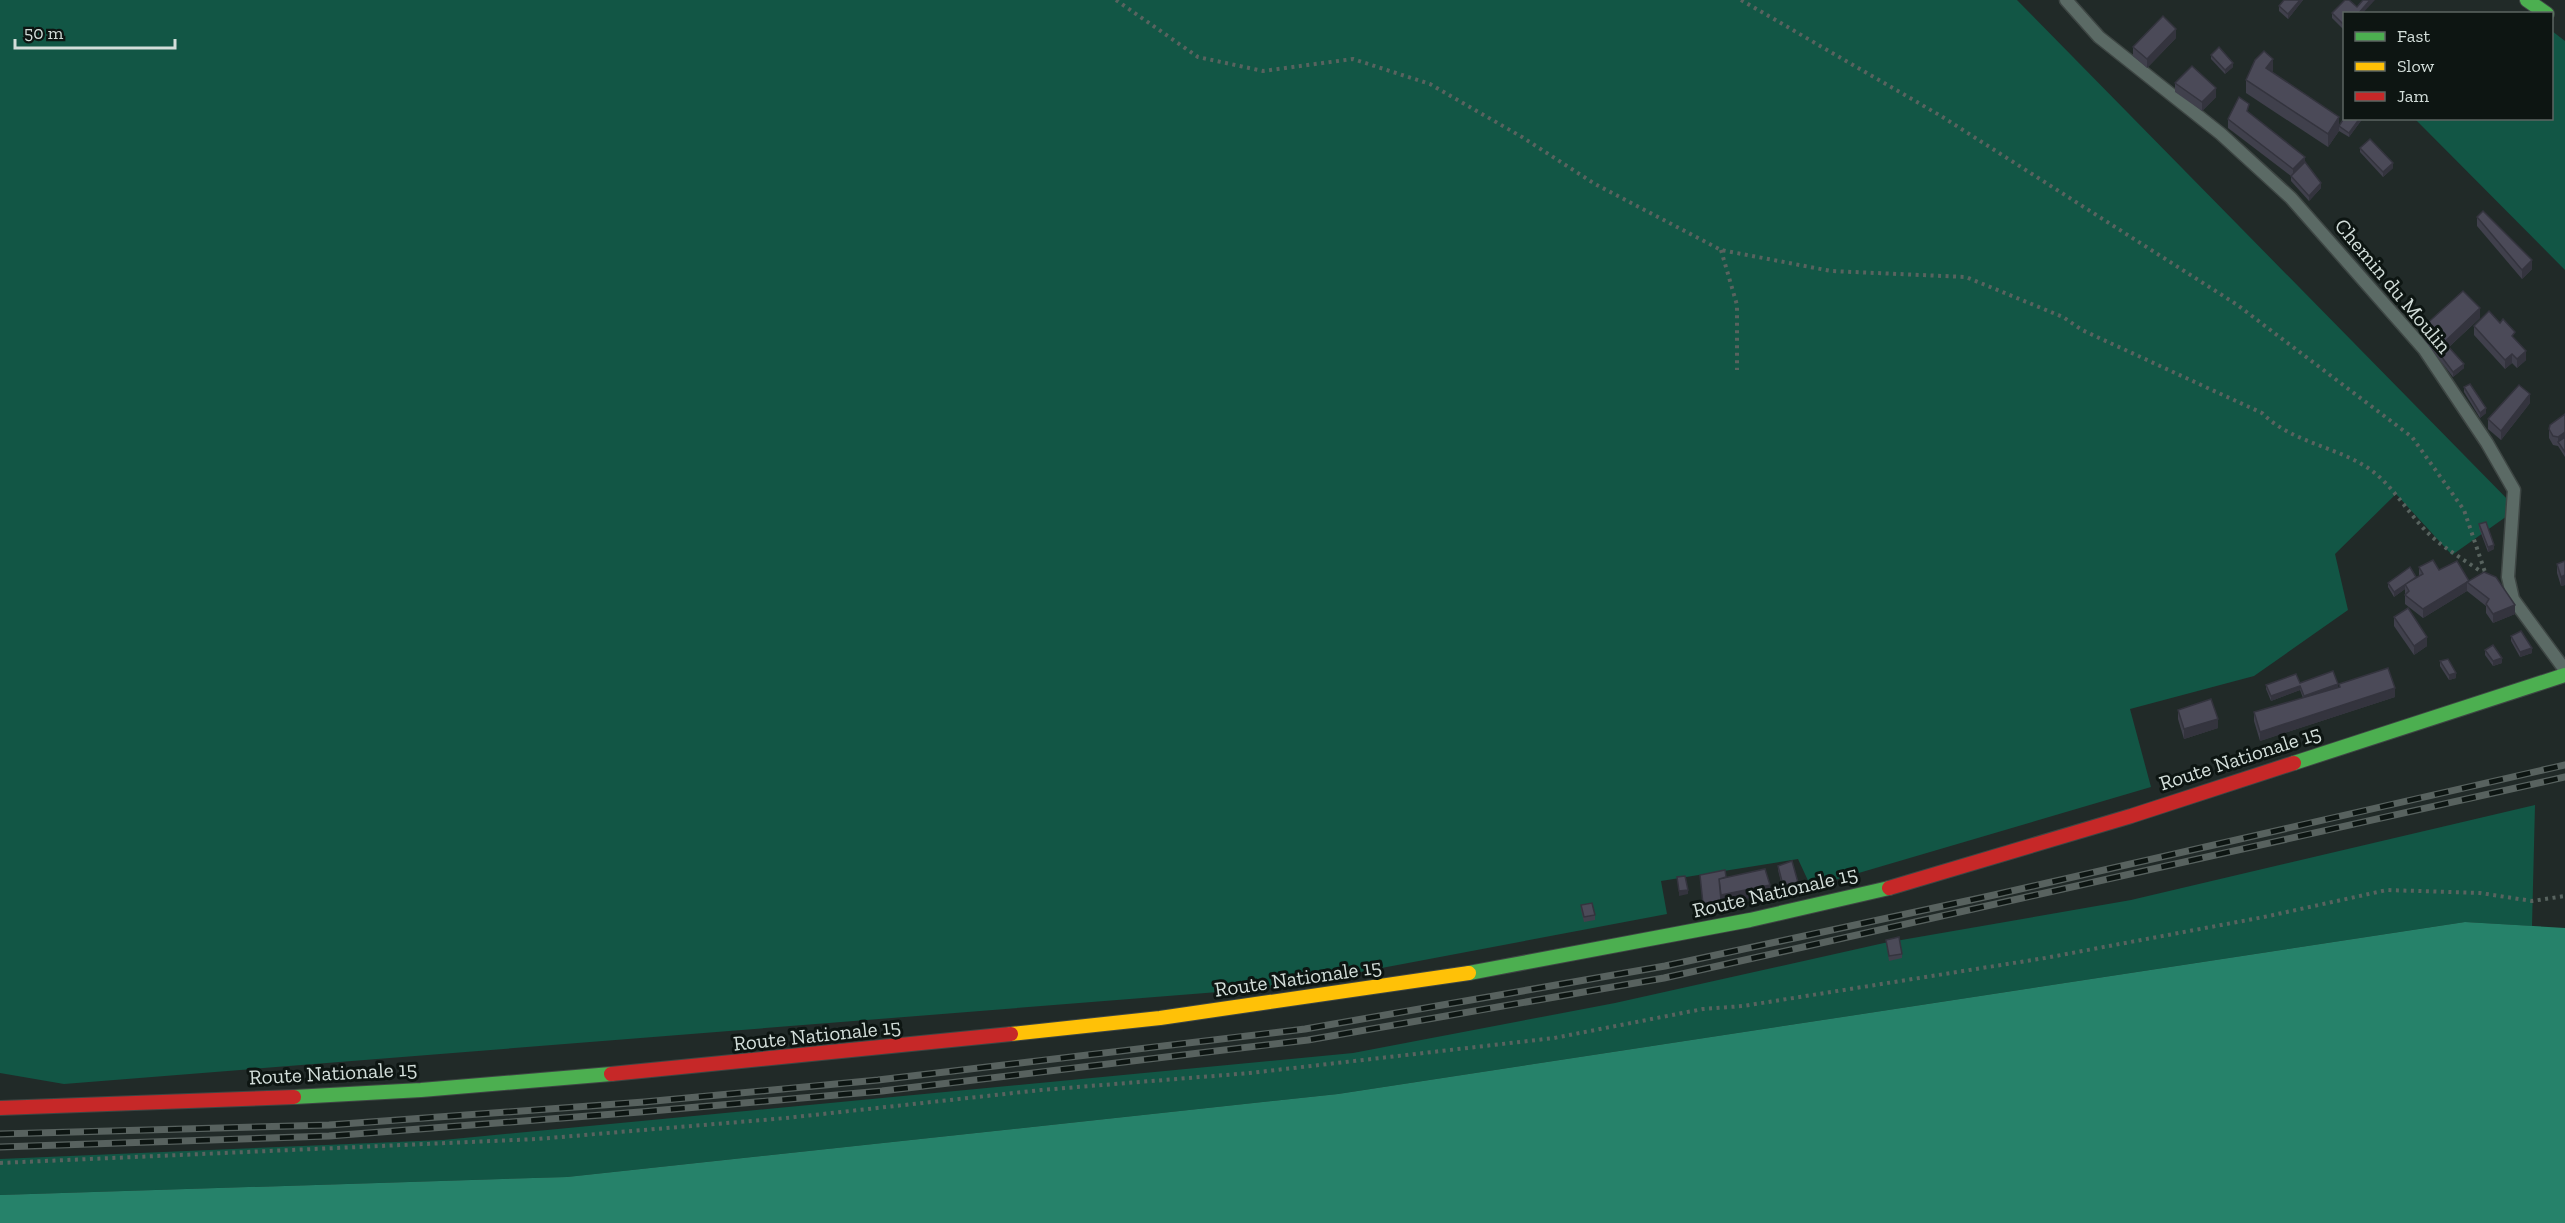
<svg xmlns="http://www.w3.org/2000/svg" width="2565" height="1223" font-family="'Zilla Slab',serif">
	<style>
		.green { fill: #125645 }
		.water { fill: #26826a }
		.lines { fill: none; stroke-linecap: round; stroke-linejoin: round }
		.lane-casing { stroke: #3e4644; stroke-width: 15 }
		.fast-casing { stroke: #3e4644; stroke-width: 16 }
		.slow-casing { stroke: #3e4644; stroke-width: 16 }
		.jam-casing { stroke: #3e4644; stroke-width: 16 }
		.path { stroke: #58635f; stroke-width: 4; stroke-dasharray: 3 4.5; stroke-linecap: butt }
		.lane { stroke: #5b6a65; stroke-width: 12 }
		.fast { stroke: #4caf50; stroke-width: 14 }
		.slow { stroke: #ffc107; stroke-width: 14 }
		.jam { stroke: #c62828; stroke-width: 14 }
		.rail-casing { stroke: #58625f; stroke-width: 7 }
		.rail { stroke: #0d1512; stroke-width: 4.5; stroke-dasharray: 14; stroke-linecap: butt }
		.wall { fill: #40404c }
		.shaded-wall { fill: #34343e }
		.building { fill: #4b4a58; stroke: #34343e; stroke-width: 1.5 }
		.labels { text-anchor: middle; stroke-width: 6; stroke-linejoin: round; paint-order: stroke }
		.street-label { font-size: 21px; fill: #d3deda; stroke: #0d1512 }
	</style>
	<rect width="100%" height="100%" fill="#212a28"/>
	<g class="green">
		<polygon points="0,0 2017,0 2517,509 2452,555 2396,494 2335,554 2348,610 2254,676 2130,709 2151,787 1811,887 1798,859 1661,881 1667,914 1281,987 64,1084 0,1073"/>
		<polygon points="2552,31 2565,41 2565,270 2415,119 2552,118"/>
		<polygon points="2535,805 2532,926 2465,922 1338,1094 567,1177 0,1195 0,1159 443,1140 1353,1053 1615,1003 1884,943 2131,900"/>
	</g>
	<polygon class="water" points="2465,922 2565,928 2565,1223 0,1223 0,1195 567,1177 1338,1094"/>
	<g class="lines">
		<defs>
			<polyline id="lane" points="2066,0 2099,37 2221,134 2291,198 2424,349 2487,443 2514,490 2508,577 2513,599 2565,670"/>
			<g id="fast">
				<polyline points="2527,0 2547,14"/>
				<polyline points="2294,763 2565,675"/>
				<polyline points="1469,973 1750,920 1889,888"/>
				<polyline points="294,1097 421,1090 611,1074"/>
			</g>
			<polyline id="slow" points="1011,1034 1160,1018 1469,973"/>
			<g id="jam">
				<polyline points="1889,888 2131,816 2294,763"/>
				<polyline points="611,1074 1011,1034"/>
				<polyline points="0,1108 294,1097"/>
			</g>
		</defs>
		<use href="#lane" class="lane-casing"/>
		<use href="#fast" class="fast-casing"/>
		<use href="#slow" class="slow-casing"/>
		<use href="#jam" class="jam-casing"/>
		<g class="path">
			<path d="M 1116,0 L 1198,57 L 1263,71 L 1353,59 L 1430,84 L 1522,137 L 1595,184 L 1721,250 L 1831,271 L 1966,277 L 2063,317 L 2082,330 L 2262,413 C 2292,443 2337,446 2371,470 C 2394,487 2409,515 2430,535 C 2446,550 2468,562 2486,575"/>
			<polyline points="1741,0 1941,116 2236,304 2412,437 2464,510 2486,575"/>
			<polyline points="1721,250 1737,305 1737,370"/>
			<polyline points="0,1163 537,1139 786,1118 1041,1090 1250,1073 1554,1038 1703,1009 1743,1006 2045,958 2264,917 2387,890 2480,893 2532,901 2565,896"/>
		</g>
		<use href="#lane" class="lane"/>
		<use href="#fast" class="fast"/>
		<use href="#slow" class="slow"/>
		<use href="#jam" class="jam"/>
		<defs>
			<g id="rail">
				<polyline points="0,1134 329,1125 644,1102 878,1080 1305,1029 1665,966 1994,895 2565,765"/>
				<polyline points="0,1147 329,1136 640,1112 882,1091 1308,1040 1664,978 2565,777"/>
			</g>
		</defs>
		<use href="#rail" class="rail-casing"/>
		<use href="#rail" class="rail"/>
	</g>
	<g class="wall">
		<polygon points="2284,0 2303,0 2288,19 2279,11 2279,6"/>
		<polygon points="2332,13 2344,14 2344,30 2332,18"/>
		<polygon points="2176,38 2147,68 2133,56 2133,47"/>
		<polygon points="2211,55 2233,67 2225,74 2211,59"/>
		<polygon points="2272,73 2339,126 2363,118 2349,137 2339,131 2328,147 2246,93 2246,80"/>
		<polygon points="2175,83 2216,97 2202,111 2175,92"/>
		<polygon points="2249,113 2305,162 2321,188 2309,201 2291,181 2291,176 2228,128 2228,119"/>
		<polygon points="2360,148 2393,168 2383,177 2360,152"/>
		<polygon points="2477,217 2532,269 2522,279 2477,226"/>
		<polygon points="2480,318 2449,347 2464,368 2453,377 2422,337 2422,328"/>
		<polygon points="2474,326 2515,340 2526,360 2517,368 2512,363 2505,369 2474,335"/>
		<polygon points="2464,387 2486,413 2480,418 2464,392"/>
		<polygon points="2530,403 2501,440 2488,429 2488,419"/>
		<polygon points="2565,414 2565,457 2558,446 2553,445 2549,438 2549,429"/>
		<polygon points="2479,524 2494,549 2488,552 2479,528"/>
		<polygon points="2565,561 2565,585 2561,586 2557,573 2557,564"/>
		<polygon points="2419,567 2439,570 2469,581 2515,614 2493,623 2486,613 2486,606 2467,591 2423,618 2405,604 2405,589 2394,597 2388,587 2388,583 2416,578 2419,576"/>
		<polygon points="2394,617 2427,646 2414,655 2394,626"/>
		<polygon points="2511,636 2532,653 2520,657 2511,641"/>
		<polygon points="2485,650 2502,663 2493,666 2485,655"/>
		<polygon points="2440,661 2456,678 2449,680 2440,666"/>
		<polygon points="2300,683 2338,687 2339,687 2339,684 2395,697 2260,741 2254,721 2254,712 2303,698 2300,690 2271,701 2266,689 2266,685"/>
		<polygon points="2178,710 2218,728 2184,739 2178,719"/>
		<polygon points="1778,866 1799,891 1784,894 1778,870"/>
		<polygon points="1581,905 1595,915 1595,920 1584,922 1581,910"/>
		<polygon points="1886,940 1902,954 1902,958 1889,961"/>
	</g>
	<g class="shaded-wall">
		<polygon points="2300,0 2303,0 2288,19 2288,14"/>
		<polygon points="2370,0 2375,0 2362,14 2358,14"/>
		<polygon points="2176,29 2176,38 2147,68 2147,59"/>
		<polygon points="2273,59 2273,72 2266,68"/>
		<polygon points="2233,63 2233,67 2225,74 2225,70"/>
		<polygon points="2216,88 2216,97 2202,111 2202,102"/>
		<polygon points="2339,117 2339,131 2328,147 2328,134"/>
		<polygon points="2360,118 2363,118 2349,137 2349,133"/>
		<polygon points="2305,157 2305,166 2293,178 2293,169"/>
		<polygon points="2393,163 2393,168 2383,177 2383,172"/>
		<polygon points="2321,183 2321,188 2309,201 2309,196"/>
		<polygon points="2532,260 2532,269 2522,279 2522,270"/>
		<polygon points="2480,308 2480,318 2440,355 2438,352 2438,348"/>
		<polygon points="2526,351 2526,360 2517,368 2517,359"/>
		<polygon points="2512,354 2512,363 2505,369 2505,360"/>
		<polygon points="2464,364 2464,368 2453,377 2453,372"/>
		<polygon points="2530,394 2530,403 2501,440 2501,431"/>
		<polygon points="2486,408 2486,413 2480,418 2480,413"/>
		<polygon points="2565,432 2565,441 2558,442 2558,437"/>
		<polygon points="2494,545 2494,549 2488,552 2488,547"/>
		<polygon points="2565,575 2565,585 2561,586 2561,577"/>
		<polygon points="2469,581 2467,582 2467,591 2423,618 2423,609"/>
		<polygon points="2405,585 2405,589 2394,597 2394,592"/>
		<polygon points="2515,605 2515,614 2493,623 2493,614"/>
		<polygon points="2427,637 2427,646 2414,655 2414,646"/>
		<polygon points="2532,648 2532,653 2520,657 2520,652"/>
		<polygon points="2502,658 2502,663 2493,666 2493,661"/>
		<polygon points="2456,673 2456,678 2449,680 2449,675"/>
		<polygon points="2338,684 2338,688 2304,700 2304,696"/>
		<polygon points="2300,686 2300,690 2271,701 2271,696"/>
		<polygon points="2395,688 2395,697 2260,741 2260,732"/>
		<polygon points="2218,719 2218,728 2184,739 2184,729"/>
		<polygon points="1770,885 1770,894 1721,904 1721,895"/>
		<polygon points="1799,886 1799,891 1784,894 1784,889"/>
		<polygon points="1688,890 1688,894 1679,896 1679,891"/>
		<polygon points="1721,900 1721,905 1703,909 1703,904"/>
	</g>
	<g class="building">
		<polygon points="2284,0 2300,0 2288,14 2279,6"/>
		<polygon points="2345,0 2349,0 2357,7 2363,0 2370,0 2358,14 2344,14 2344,25 2332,13"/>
		<polygon points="2163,16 2176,29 2147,59 2133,47"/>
		<polygon points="2219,47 2233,63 2225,70 2211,55"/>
		<polygon points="2264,51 2273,59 2266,68 2339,117 2328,134 2246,80 2255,60"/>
		<polygon points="2192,66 2216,88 2202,102 2175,83"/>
		<polygon points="2239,97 2249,104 2247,111 2305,157 2293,169 2228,119"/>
		<polygon points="2344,118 2360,118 2349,133 2339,126"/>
		<polygon points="2370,139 2393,163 2383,172 2360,148"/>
		<polygon points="2305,162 2321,183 2309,196 2291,176"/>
		<polygon points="2483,211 2532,260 2522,270 2477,217"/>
		<polygon points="2463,291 2480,308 2438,348 2422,328"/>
		<polygon points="2489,311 2500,323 2503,319 2515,332 2512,336 2526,351 2517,359 2512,354 2505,360 2474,326"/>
		<polygon points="2446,344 2464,364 2453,372 2438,352"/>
		<polygon points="2470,384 2486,408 2480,413 2464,387"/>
		<polygon points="2519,385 2530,394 2501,431 2488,419"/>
		<polygon points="2565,414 2565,432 2558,437 2553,436 2549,429 2550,425"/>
		<polygon points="2565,437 2565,452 2558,442"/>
		<polygon points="2486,522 2494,545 2488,547 2479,524"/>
		<polygon points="2433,560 2439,570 2457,561 2469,581 2423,609 2405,595 2409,591 2405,584 2423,574 2419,567"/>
		<polygon points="2565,561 2565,575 2561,577 2557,564"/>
		<polygon points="2410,567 2416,577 2394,592 2388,583"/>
		<polygon points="2484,572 2496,577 2515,605 2493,614 2486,604 2489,599 2467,582"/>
		<polygon points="2408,608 2427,637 2414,646 2394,617"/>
		<polygon points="2521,631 2532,648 2520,652 2511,636"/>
		<polygon points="2493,645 2502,658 2493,661 2485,650"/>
		<polygon points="2448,659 2456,673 2449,675 2440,661"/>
		<polygon points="2388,668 2395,688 2260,732 2254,712 2340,687 2339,684"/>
		<polygon points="2333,671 2338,684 2304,696 2300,686 2271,696 2266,685 2296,674 2300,683"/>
		<polygon points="2211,699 2218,719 2184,729 2178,710"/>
		<polygon points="1792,861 1799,886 1784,889 1778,866"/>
		<polygon points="1765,869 1770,885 1721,895 1719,879"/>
		<polygon points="1725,870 1726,877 1719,879 1721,900 1703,904 1700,875"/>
		<polygon points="1685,876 1688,890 1679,891 1677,877"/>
		<polygon points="1592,903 1595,915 1584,917 1581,905"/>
		<polygon points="1899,937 1902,954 1889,956 1886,940"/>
	</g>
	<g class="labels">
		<g class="street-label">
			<text transform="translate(2393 286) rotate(50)" y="7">Chemin du Moulin</text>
			<text transform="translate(2240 758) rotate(-18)" y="7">Route Nationale 15</text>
			<text transform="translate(1775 892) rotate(-13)" y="7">Route Nationale 15</text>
			<text transform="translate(1298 978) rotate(-8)" y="7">Route Nationale 15</text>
			<text transform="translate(817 1035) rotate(-6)" y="7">Route Nationale 15</text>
			<text transform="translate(333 1073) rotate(-3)" y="7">Route Nationale 15</text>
		</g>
	</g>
	<rect x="2343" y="12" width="210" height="108" fill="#0d1512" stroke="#5c6562" stroke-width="1.5"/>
	<rect x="2355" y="32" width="30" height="9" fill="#4caf50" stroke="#5c6562" stroke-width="1.5"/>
	<text x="2397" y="42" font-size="18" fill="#d3deda">Fast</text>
	<rect x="2355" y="62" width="30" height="9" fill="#ffc107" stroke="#5c6562" stroke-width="1.5"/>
	<text x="2397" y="72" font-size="18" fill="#d3deda">Slow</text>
	<rect x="2355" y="92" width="30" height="9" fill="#c62828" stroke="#5c6562" stroke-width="1.5"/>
	<text x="2397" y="102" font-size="18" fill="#d3deda">Jam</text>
	<path d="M15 39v9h160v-9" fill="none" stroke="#d3deda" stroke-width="3"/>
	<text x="24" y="39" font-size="18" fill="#d3deda" stroke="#0d1512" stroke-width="4.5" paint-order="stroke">50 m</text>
</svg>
